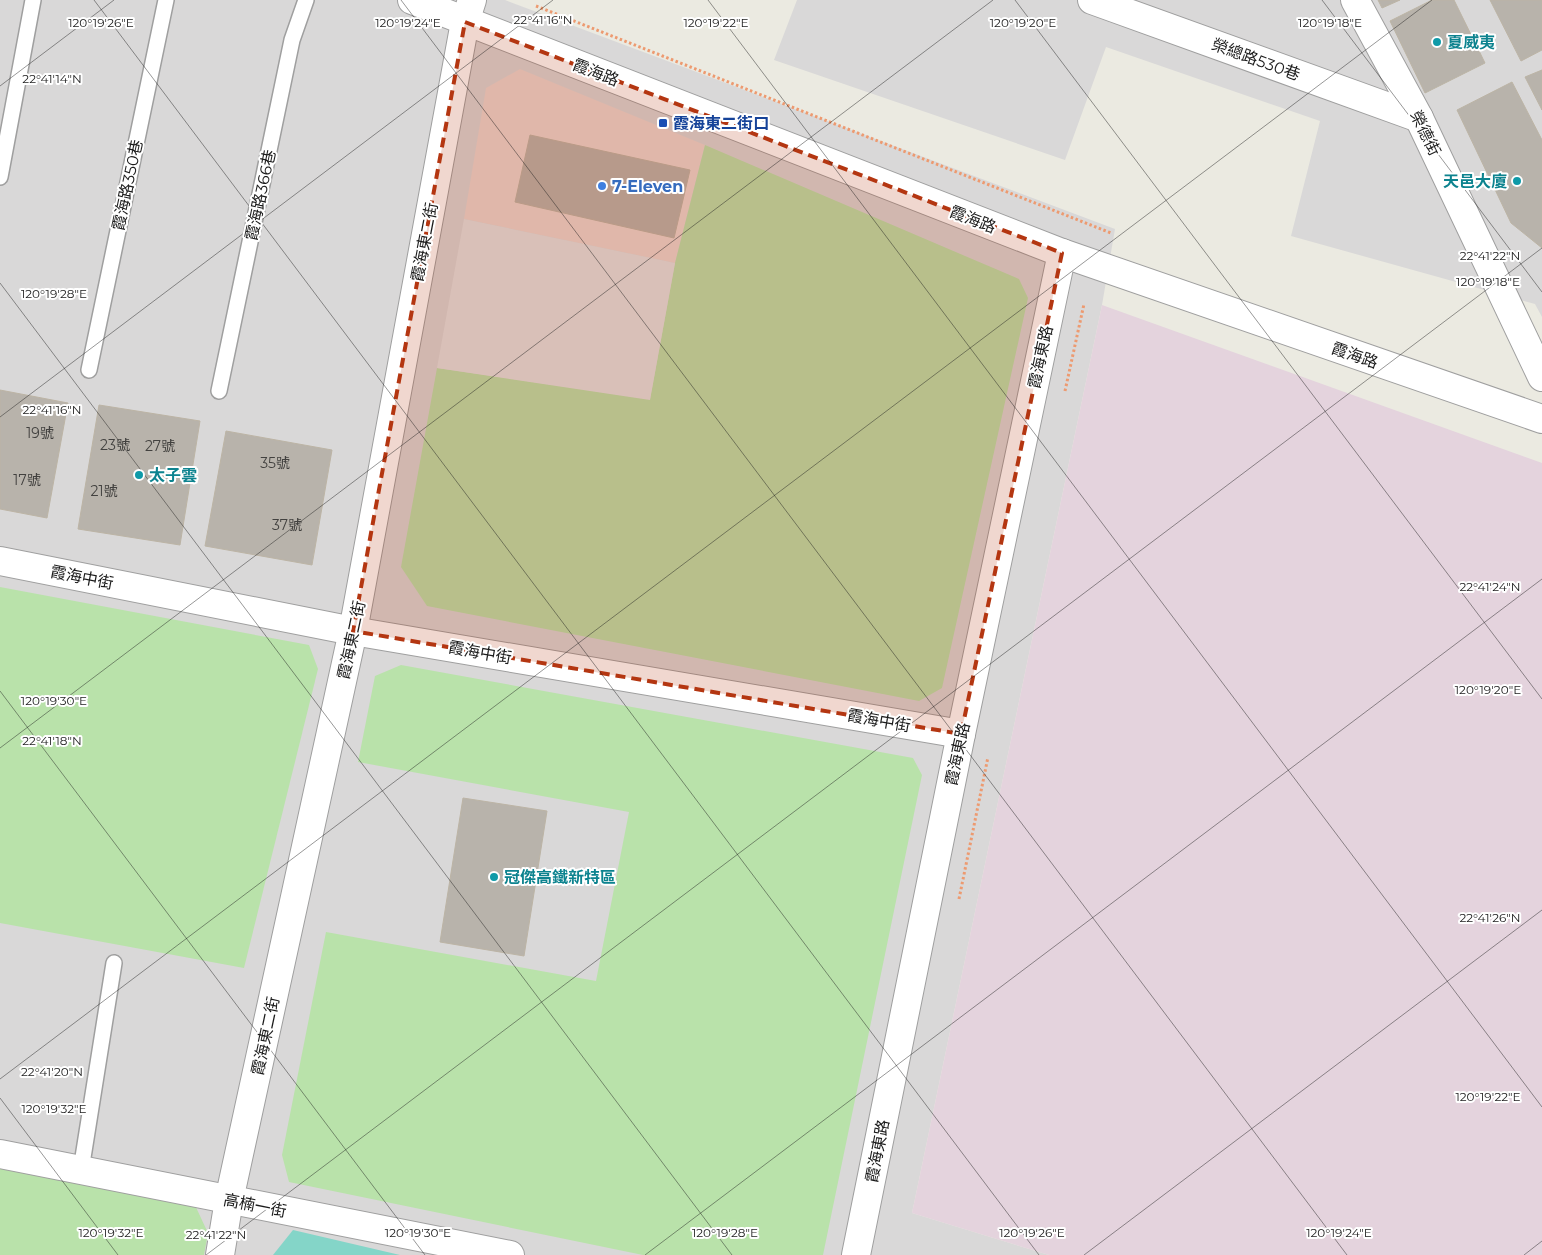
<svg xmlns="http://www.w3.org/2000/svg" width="1542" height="1255" font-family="Montserrat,'Noto Sans TC',sans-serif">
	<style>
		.residential { fill: #d9d8d8 }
		.commercial { fill: #ebd8d1 }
		.industrial { fill: #e4d3dd }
		.grass { fill: #b9e2aa }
		.pitch { fill: #84d5c8 }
		.parking { fill: #e3e3e3 }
		.building { fill: #b8b3ab; stroke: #bcb4a5 }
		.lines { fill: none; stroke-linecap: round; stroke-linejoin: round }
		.service-casing { stroke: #9f9f9f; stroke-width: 18 }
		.minor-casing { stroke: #9f9f9f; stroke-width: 30 }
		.path { stroke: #ed9a70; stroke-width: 3; stroke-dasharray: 2.5 2.5; stroke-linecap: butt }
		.service { stroke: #fff; stroke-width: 15 }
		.minor { stroke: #fff; stroke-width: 28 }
		.marked { fill: #b43611; fill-opacity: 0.2; stroke: #b43611; stroke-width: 4; stroke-dasharray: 10 6; stroke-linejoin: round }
		.ticks { fill: none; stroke: #1b1b1b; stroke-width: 1; stroke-opacity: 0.45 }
		.culture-dot { fill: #0f9aa8; stroke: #fff; stroke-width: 2 }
		.transit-dot { fill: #1a4fb4; stroke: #fff; stroke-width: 2 }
		.shop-dot { fill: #3f7fe0; stroke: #fff; stroke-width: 2 }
		.labels { text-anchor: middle; stroke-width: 4; stroke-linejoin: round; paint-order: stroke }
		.number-label { font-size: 14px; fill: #42413f }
		.culture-label { font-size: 16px; font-weight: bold; fill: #0d838f; stroke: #fff; text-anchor: start }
		.street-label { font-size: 16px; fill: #1b1b1b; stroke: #fff }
		.transit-label { font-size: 16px; font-weight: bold; fill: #164399; stroke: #fff; text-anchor: start }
		.shop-label { font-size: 16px; font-weight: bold; fill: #366cbe; stroke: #fff; text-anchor: start }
		.ticks-label { font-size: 12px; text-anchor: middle; fill: #1b1b1b; stroke: #fff; stroke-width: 4; stroke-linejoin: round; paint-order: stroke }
	</style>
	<rect width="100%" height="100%" fill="#ebeae1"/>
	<g class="residential">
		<polygon points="0,0 505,0 1115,229 1102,305 912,1213 1049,1255 0,1255"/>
		<polygon points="797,0 1542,0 1542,317 1535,304 1291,236 1320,121 1106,47 1065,160 774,60"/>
	</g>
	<polygon class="commercial" points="520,69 705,145 675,263 464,219 486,88"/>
	<polygon class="industrial" points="1102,305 1542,463 1542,1255 1049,1255 912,1213"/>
	<g class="grass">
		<polygon points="705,145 1019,279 1028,298 942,688 919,701 427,606 401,567 437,368 650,399 675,263"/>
		<polygon points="0,587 309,645 318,669 244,968 0,923"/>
		<polygon points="401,665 913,758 922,775 823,1255 643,1255 289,1182 282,1155 326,932 596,981 629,812 358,762 375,676"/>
		<polygon points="0,1167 194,1203 208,1233 204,1255 0,1255"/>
	</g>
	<polygon class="pitch" points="293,1230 400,1255 273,1255"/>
	<polygon class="parking" points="464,219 675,263 650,400 437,368"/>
	<g class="building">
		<polygon points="1378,0 1400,0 1382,8"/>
		<polygon points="1432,0 1454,0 1485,63 1425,93 1390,21"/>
		<polygon points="1490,0 1542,0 1542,50 1521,61"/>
		<polygon points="1542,70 1542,110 1525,77"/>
		<polygon points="1512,82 1542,140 1542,248 1511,223 1457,110"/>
		<polygon points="530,135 690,170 674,238 515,202"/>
		<polygon points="0,390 68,403 47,518 0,509"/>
		<polygon points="99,405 200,421 180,545 78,529"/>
		<polygon points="226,431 332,450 312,565 205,546"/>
		<polygon points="463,798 547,811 524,956 440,942"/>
	</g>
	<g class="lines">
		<defs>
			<g id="service">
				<polyline points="0,177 33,0"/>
				<polyline points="89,370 166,0"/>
				<polyline points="219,391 292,40 306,0"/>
				<polyline points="81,1170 114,963"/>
			</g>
			<g id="minor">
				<polyline points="412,0 1062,253 1542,419"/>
				<polyline points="1092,0 1419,118"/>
				<polyline points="1355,0 1419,118 1542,377"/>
				<polyline points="0,561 353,631 961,734"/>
				<polyline points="0,1154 510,1255"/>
				<polyline points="220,1255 229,1200 353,631 465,22 472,0"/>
				<polyline points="856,1255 961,734 1062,253"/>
			</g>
		</defs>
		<use href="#service" class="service-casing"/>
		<use href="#minor" class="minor-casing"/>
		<g class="path">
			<polyline points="536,6 1111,233"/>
			<polyline points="1065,391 1084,304"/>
			<polyline points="959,899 988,757"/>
		</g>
		<use href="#service" class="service"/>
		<use href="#minor" class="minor"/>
	</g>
	<path class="marked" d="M 465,22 L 1062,253 L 961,734 L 353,631 Z"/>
	<path class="ticks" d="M 94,0 L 1039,1255M 401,0 L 1347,1255M 708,0 L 1542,1107M 1015,0 L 1542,699M 1322,0 L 1542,292M 0,86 L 114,0M 0,283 L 732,1255M 0,417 L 553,0M 0,691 L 425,1255M 0,748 L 993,0M 0,1079 L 1432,0M 0,1098 L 118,1255M 206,1255 L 1542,248M 645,1255 L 1542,579M 1084,1255 L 1542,910M 1524,1255 L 1542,1241"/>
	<g class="culture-dot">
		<circle cx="1437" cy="42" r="5"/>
		<circle cx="1517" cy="181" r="5"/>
		<circle cx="139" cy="475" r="5"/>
		<circle cx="494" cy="877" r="5"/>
	</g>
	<rect class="transit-dot" x="658" y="118" width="10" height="10" rx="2.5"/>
	<circle class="shop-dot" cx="602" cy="186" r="5"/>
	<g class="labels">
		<g class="number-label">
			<text x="40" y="438">19號</text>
			<text x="115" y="450">23號</text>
			<text x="160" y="451">27號</text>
			<text x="275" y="468">35號</text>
			<text x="27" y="485">17號</text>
			<text x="104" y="496">21號</text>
			<text x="287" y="530">37號</text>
		</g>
		<g class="culture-label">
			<text x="1447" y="48">夏威夷</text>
			<text x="1507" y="187" text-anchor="end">天邑大廈</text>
			<text x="149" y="481">太子雲</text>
			<text x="504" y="883">冠傑高鐵新特區</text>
		</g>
		<g class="street-label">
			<text transform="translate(1256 59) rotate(20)" y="6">榮總路530巷</text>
			<text transform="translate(596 72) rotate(21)" y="6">霞海路</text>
			<text transform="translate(1426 133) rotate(64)" y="6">榮德街</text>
			<text transform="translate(127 185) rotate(-78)" y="6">霞海路350巷</text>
			<text transform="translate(260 195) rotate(-78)" y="6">霞海路366巷</text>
			<text transform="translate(973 219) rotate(21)" y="6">霞海路</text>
			<text transform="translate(424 242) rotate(-79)" y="6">霞海東二街</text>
			<text transform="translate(1355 355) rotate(19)" y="6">霞海路</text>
			<text transform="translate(1040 357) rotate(-78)" y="6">霞海東路</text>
			<text transform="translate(82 577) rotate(11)" y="6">霞海中街</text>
			<text transform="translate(351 640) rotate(-78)" y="6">霞海東二街</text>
			<text transform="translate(480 652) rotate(10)" y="6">霞海中街</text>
			<text transform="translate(879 720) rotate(10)" y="6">霞海中街</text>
			<text transform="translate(957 754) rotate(-78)" y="6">霞海東路</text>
			<text transform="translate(265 1036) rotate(-78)" y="6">霞海東二街</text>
			<text transform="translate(877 1151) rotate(-79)" y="6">霞海東路</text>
			<text transform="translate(255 1205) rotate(11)" y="6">高楠一街</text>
		</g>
		<g class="transit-label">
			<text x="673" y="129">霞海東二街口</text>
		</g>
		<g class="shop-label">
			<text x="612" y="192">7-Eleven</text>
		</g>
	</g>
	<g class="ticks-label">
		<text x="543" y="24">22°41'16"N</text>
		<text x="101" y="27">120°19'26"E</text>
		<text x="408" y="27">120°19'24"E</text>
		<text x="716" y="27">120°19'22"E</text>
		<text x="1023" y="27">120°19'20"E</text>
		<text x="1330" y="27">120°19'18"E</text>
		<text x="52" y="83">22°41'14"N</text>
		<text x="1490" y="260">22°41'22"N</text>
		<text x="1488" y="286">120°19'18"E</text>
		<text x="54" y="298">120°19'28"E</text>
		<text x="52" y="414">22°41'16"N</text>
		<text x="1490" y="591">22°41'24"N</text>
		<text x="1488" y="694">120°19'20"E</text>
		<text x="54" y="705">120°19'30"E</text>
		<text x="52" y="745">22°41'18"N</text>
		<text x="1490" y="922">22°41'26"N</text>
		<text x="52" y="1076">22°41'20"N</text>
		<text x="1488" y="1101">120°19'22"E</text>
		<text x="54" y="1113">120°19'32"E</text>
		<text x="111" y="1237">120°19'32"E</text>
		<text x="418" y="1237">120°19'30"E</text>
		<text x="725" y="1237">120°19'28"E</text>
		<text x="1032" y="1237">120°19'26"E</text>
		<text x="1339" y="1237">120°19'24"E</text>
		<text x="216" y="1239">22°41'22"N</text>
	</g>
</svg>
